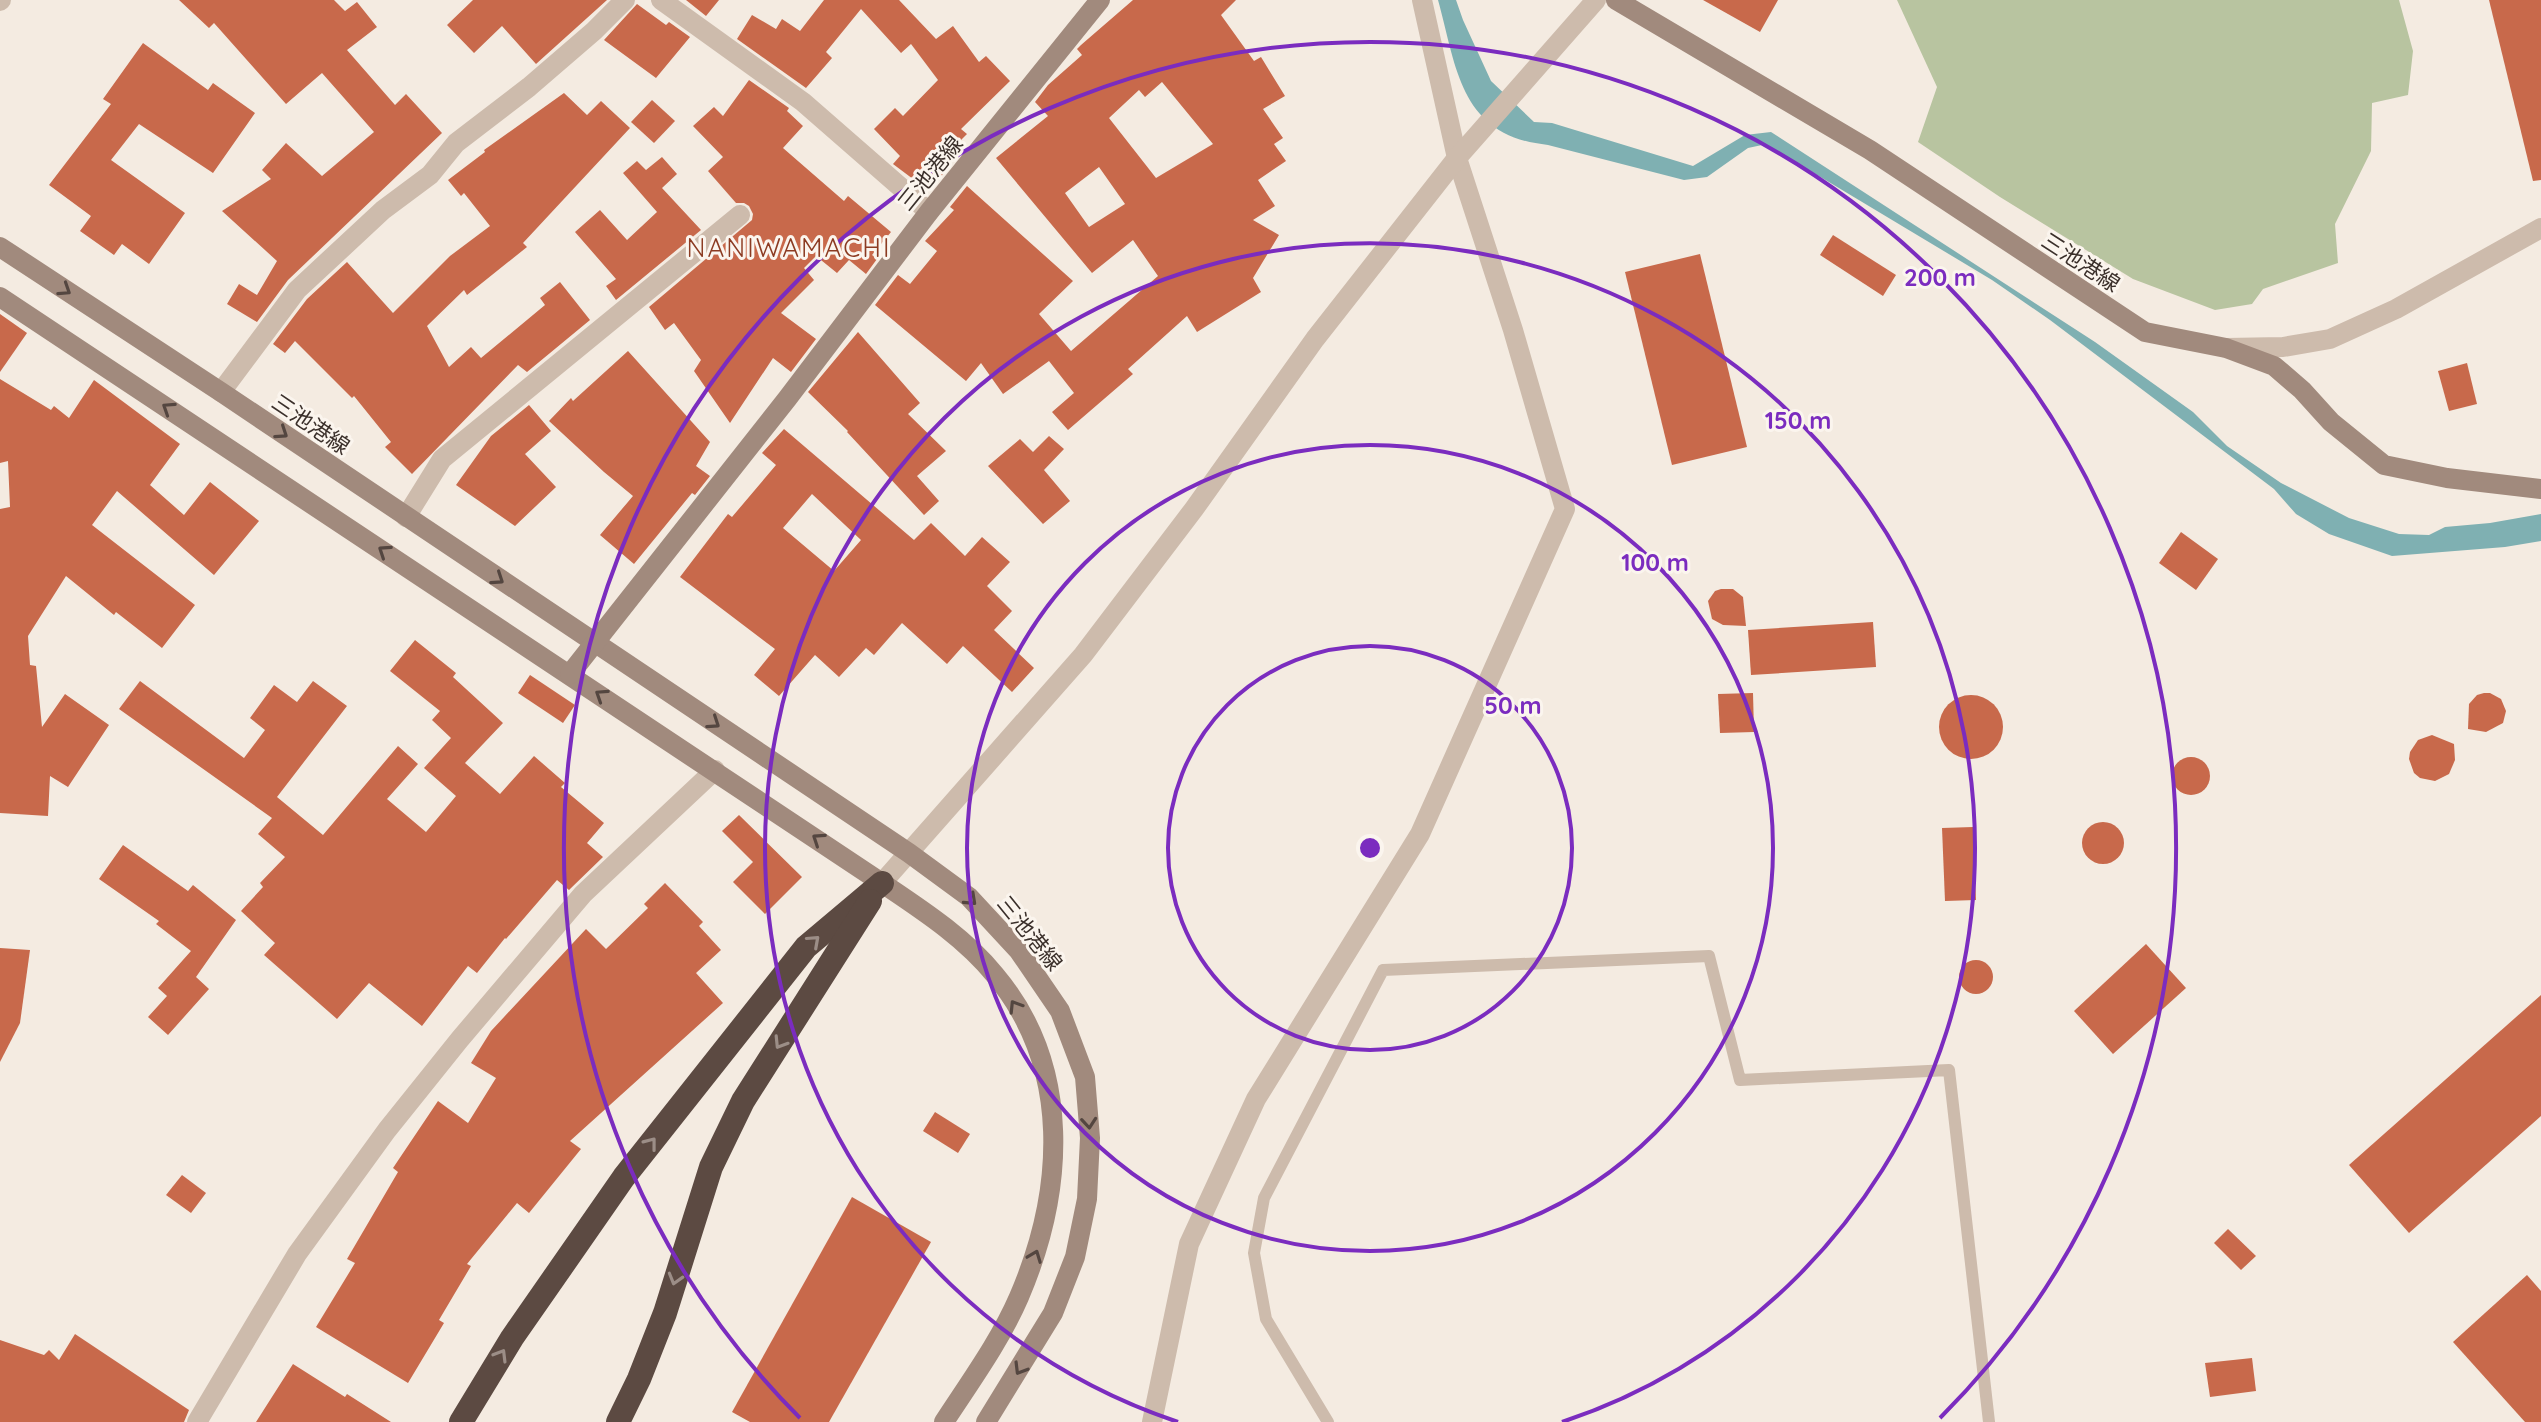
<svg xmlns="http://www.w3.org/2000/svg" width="2541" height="1422" font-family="Quicksand,'Noto Sans JP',sans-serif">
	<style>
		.green { fill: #b8c4a0 }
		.water { fill: #7fb0b2 }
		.building { fill: #c8694b; fill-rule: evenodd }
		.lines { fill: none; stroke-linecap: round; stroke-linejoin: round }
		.service { stroke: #cdbbac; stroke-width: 12 }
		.minor { stroke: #cdbbac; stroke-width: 20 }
		.tertiary { stroke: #cdbbac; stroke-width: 20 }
		.secondary { stroke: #a18a7d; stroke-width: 20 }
		.motorway { stroke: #5c4a42; stroke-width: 24 }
		.oneway { stroke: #544640 }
		.oneway2 { stroke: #9c8e87 }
		.ring { fill: none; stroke: #7b2cbf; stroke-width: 4 }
		.labels { text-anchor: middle; stroke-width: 6; stroke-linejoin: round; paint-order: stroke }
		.street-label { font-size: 22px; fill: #3b302b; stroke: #fbf5ee }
		.quarter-label { font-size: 26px; letter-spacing: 2px; fill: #8c3b22; stroke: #fbf5ee }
		.centre { fill: #7b2cbf; stroke: #fbf5ee; stroke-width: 4 }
		.ring-label { font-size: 24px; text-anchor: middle; font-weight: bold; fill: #7b2cbf; stroke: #fbf5ee; stroke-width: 6; stroke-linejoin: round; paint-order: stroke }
	</style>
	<rect width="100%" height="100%" fill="#f4ebe1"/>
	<polygon class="green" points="1897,0 2399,0 2413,51 2408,95 2372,103 2371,151 2335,224 2338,263 2263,289 2252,304 2215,310 2133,279 2000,197 1918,142 1937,87"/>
	<path class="water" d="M 1438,0 L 1456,0 L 1463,20 L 1491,81 L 1534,122 L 1552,123 L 1693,166 L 1745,135 L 1771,132 L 2095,342 L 2193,412 L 2227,446 L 2281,483 L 2349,518 L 2399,534 L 2429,535 L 2445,527 L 2490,523 L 2541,514 L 2541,541 L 2505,547 L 2392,556 L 2329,534 L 2296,514 L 2274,489 L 2050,320 L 1992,280 L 1774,149 L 1762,145 L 1748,148 L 1707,177 L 1684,180 L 1548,145 C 1460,136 1457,69 1438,0 Z"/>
	<g class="building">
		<polygon points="179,0 334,0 345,11 357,2 377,27 347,50 395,105 406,94 442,133 288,280 257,322 227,304 239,284 257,295 277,261 222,211 271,179 262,170 286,143 322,176 374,132 322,73 286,104 214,23 209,28"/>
		<polygon points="473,0 607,0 536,64 502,26 474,53 447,25"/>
		<polygon points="686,0 719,0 706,16"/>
		<polygon points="824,0 899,0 936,39 953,26 979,62 986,56 1010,81 961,129 967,134 940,161 948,168 929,191 893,164 900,156 874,129 895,108 903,116 938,80 911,44 901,53 861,9 826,52 832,58 806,88 737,39 752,15 776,29 782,19 800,31"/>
		<path d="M 1133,0 L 1236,0 L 1221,15 L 1254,61 L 1261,57 L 1285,96 L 1263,109 L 1283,138 L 1274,144 L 1286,161 L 1258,180 L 1275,206 L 1253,220 L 1279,235 L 1253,278 L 1261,292 L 1197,332 L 1187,316 L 1128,369 L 1133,374 L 1068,430 L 1052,412 L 1074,393 L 1049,361 L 1003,394 L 981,363 L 966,381 L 875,305 L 898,275 L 910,284 L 937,251 L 925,241 L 954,210 L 950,207 L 967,186 L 1073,281 L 1039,314 L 1071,351 L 1158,276 L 1133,240 L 1092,273 L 996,158 L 1048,116 L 1035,102 L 1048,85 L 1082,55 L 1077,49 L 1081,45 ZM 1162,82 L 1213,144 L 1156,178 L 1109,118 L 1139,90 L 1145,97 ZM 1099,167 L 1125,204 L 1089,227 L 1065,193 Z"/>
		<polygon points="1703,0 1778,0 1760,32"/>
		<polygon points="2489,0 2541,0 2541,180 2533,181"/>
		<polygon points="637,4 666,25 669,22 690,37 656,78 604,40"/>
		<polygon points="143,43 208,90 213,83 255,113 213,173 139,124 111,160 185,213 149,264 122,244 114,255 80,231 91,216 49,185 111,104 103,99"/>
		<polygon points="749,80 789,108 787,111 803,126 783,148 844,201 848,196 891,232 872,255 877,259 866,274 849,260 837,273 816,256 804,268 814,280 781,313 816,339 791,372 773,358 730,423 694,371 701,360 674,323 665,330 649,307 752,220 753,214 749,206 744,203 736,203 708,171 723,157 693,126 714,107 723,116"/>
		<polygon points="564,93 587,115 601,101 630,128 523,243 527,247 467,295 464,290 427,326 449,367 471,347 481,358 545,305 540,298 560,282 590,320 527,372 518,365 412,474 385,447 391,442 354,396 352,398 295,341 285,353 273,344 307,299 347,262 393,313 450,256 490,226 464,193 461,196 448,180 485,152 484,150"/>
		<polygon points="652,100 675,121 654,143 631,122"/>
		<polygon points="662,157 677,174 662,188 701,230 616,300 606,286 616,279 575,232 600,210 627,240 657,212 623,173 637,161 646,170"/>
		<polygon points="1833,235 1896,275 1883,296 1820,255"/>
		<polygon points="1700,254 1747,447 1672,465 1625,272"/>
		<polygon points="0,314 27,333 0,372"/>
		<polygon points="858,332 920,403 908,414 946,451 917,476 939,501 924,515 847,432 848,431 808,392"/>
		<polygon points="628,351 710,442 696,466 710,476 695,495 692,493 634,564 600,535 633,496 604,472 549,421 571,398 573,401"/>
		<polygon points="2467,363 2477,404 2449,411 2438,371"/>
		<polygon points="0,379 51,410 54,406 69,418 94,380 180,444 150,485 184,515 210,482 259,521 214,575 117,491 92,525 195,605 162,648 116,612 114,615 66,576 28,636 30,665 36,666 42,727 65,694 109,725 68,787 50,776 48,816 0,813 0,509 10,507 8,461 0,463"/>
		<polygon points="529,405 551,431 525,454 556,487 515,526 456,485 491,436"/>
		<path d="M 784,429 L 914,540 L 931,523 L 965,556 L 982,537 L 1010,562 L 987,586 L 1012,611 L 994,630 L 1034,668 L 1012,692 L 963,646 L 947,664 L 902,623 L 874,655 L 866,648 L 839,677 L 815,655 L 779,696 L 754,675 L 775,649 L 680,577 L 728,514 L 732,517 L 776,465 L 762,453 ZM 812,494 L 861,540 L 834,571 L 783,528 Z"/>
		<polygon points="1049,436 1064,449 1044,470 1070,501 1043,524 988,466 1020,439 1033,452"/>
		<polygon points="2181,532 2218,559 2196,590 2159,563"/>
		<polygon points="1721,589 1733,589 1743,597 1746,626 1723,625 1712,619 1708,601 1715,591"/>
		<polygon points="1873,622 1876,667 1751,675 1748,630"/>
		<polygon points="415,640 456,673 453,677 503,723 465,763 500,794 534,756 565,783 561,787 604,823 587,843 603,857 569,890 557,880 506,939 505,938 477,973 468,966 422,1026 369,983 337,1019 264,955 275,943 241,911 263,887 260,883 285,857 258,834 272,818 119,709 140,681 244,758 265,730 250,718 274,685 297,702 313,681 347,706 277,797 323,835 398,746 418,764 387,799 426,832 456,796 424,768 451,738 432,720 440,711 390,671"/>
		<polygon points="530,675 575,705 563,723 518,693"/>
		<polygon points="1753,693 1754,732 1720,733 1718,694"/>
		<polygon points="2484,693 2490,693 2501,699 2506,711 2503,723 2486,732 2468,729 2469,704 2477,695"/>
		<circle cx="1971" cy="727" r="32"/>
		<polygon points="2432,735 2454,744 2455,760 2449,774 2435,781 2420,778 2414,773 2409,759 2410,752 2418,740"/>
		<circle cx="2191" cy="776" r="19"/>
		<polygon points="739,815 802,877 765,914 733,882 753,862 722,831"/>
		<circle cx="2103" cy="843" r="21"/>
		<polygon points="1973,827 1976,900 1945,901 1942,828"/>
		<polygon points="123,845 188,891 193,885 236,920 196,977 209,989 168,1035 148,1017 167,996 158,988 191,951 156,924 159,921 99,879"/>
		<polygon points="665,883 703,922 699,926 721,950 696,973 723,1003 570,1141 581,1149 529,1213 517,1203 467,1264 471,1266 439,1320 444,1323 408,1383 316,1327 355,1263 347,1259 398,1172 393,1168 438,1101 468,1123 496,1078 471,1063 491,1031 586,929 606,949 648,908 644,904"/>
		<polygon points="2146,944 2186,988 2113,1054 2074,1011"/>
		<polygon points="0,948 30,950 20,1023 0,1062"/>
		<circle cx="1976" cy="977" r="17"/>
		<polygon points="2541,995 2541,1116 2409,1233 2349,1165"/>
		<polygon points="935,1112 970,1134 958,1153 923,1131"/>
		<polygon points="182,1175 206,1193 191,1213 166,1195"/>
		<polygon points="852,1197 931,1242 829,1422 750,1422 732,1412"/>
		<polygon points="2228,1229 2256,1256 2241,1270 2214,1243"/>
		<polygon points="2527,1275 2541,1291 2541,1422 2525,1422 2453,1342"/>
		<polygon points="75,1334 189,1410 184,1422 0,1422 0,1340 44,1355 49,1350 59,1360"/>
		<polygon points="2252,1358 2256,1391 2210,1397 2205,1363"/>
		<polygon points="293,1364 345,1397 347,1394 391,1422 256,1422"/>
	</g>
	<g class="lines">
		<polyline class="service" points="1328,1422 1266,1319 1254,1253 1264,1198 1383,970 1709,956 1740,1080 1949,1070 1989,1422"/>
		<g class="minor">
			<polyline points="661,0 803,102 929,212"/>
			<polyline points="0,1 1,0"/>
			<polyline points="221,392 297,290 383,210 430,175 456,143 529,87 594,31 625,0"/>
			<polyline points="406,517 442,459 740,215"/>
			<polyline points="197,1422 297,1254 387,1130 460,1039 583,894 715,770"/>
			<polyline points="1152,1422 1189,1244 1256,1099 1420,834 1565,509 1513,330 1457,158 1422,0"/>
		</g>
		<g class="tertiary">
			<polyline points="2226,348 2283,347 2330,339 2396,309 2541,228"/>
			<polyline points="882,883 1083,655 1194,509 1315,339 1457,158 1596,0"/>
		</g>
		<g class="secondary">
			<polyline points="1616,0 1870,150 2145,332 2226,348 2274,366 2302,390 2331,422 2384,465 2447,478 2541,489"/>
			<polyline points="0,247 221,392 909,853 969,897 1019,951 1060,1011 1085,1077 1090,1138 1087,1199 1075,1257 1053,1313 986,1422"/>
			<path d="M 0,297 L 882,883 C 922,910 964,937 995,975 C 1073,1068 1064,1192 1019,1297 C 1000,1341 970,1382 944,1422"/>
			<polyline points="570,674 787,399 929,212 1100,0"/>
		</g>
		<g class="motorway">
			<polyline points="461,1422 512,1338 624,1177 806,947 882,883"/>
			<polyline points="618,1422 639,1379 665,1313 711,1167 743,1101 870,901"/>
		</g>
	</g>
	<defs><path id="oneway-chevron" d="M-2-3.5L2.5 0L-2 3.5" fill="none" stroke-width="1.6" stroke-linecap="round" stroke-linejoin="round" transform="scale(2)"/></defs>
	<g class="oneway">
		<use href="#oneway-chevron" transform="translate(65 290) rotate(33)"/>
		<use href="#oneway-chevron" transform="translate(168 408) rotate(-147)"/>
		<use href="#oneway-chevron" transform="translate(282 433) rotate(34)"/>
		<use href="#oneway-chevron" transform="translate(384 551) rotate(-146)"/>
		<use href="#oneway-chevron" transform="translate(498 579) rotate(34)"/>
		<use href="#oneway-chevron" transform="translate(601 695) rotate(-147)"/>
		<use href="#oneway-chevron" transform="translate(714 723) rotate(34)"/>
		<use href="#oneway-chevron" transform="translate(818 839) rotate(-146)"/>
		<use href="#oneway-chevron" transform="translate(971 900) rotate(43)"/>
		<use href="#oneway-chevron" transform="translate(1015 1006) rotate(-122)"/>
		<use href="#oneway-chevron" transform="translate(1089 1123) rotate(85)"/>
		<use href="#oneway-chevron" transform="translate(1035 1256) rotate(-69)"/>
		<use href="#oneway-chevron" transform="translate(1020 1369) rotate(121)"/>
	</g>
	<g class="oneway2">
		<use href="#oneway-chevron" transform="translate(814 941) rotate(-42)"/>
		<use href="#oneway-chevron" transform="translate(780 1043) rotate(122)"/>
		<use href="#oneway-chevron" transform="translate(651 1143) rotate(-52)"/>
		<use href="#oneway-chevron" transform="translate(675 1279) rotate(106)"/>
		<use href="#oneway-chevron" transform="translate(501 1355) rotate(-59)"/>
	</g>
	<g class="ring">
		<circle cx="1370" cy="848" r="202"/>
		<circle cx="1370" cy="848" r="403"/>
		<path d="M1178 1422A605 605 0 1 1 1562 1422"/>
		<path d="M800 1418A806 806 0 1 1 1940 1418"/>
	</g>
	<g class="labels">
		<g class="street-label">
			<text transform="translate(930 173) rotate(-51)" y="8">三池港線</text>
			<text transform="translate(2081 262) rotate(33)" y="8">三池港線</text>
			<text transform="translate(311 424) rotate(34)" y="8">三池港線</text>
			<text transform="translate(1030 933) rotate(51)" y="8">三池港線</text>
		</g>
		<g class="quarter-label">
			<text x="789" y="257">NANIWAMACHI</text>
		</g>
	</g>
	<circle cx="1370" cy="848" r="12" class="centre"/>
	<g class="ring-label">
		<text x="1940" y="286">200 m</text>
		<text x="1798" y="429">150 m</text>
		<text x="1655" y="571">100 m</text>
		<text x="1513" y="714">50 m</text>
	</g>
</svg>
